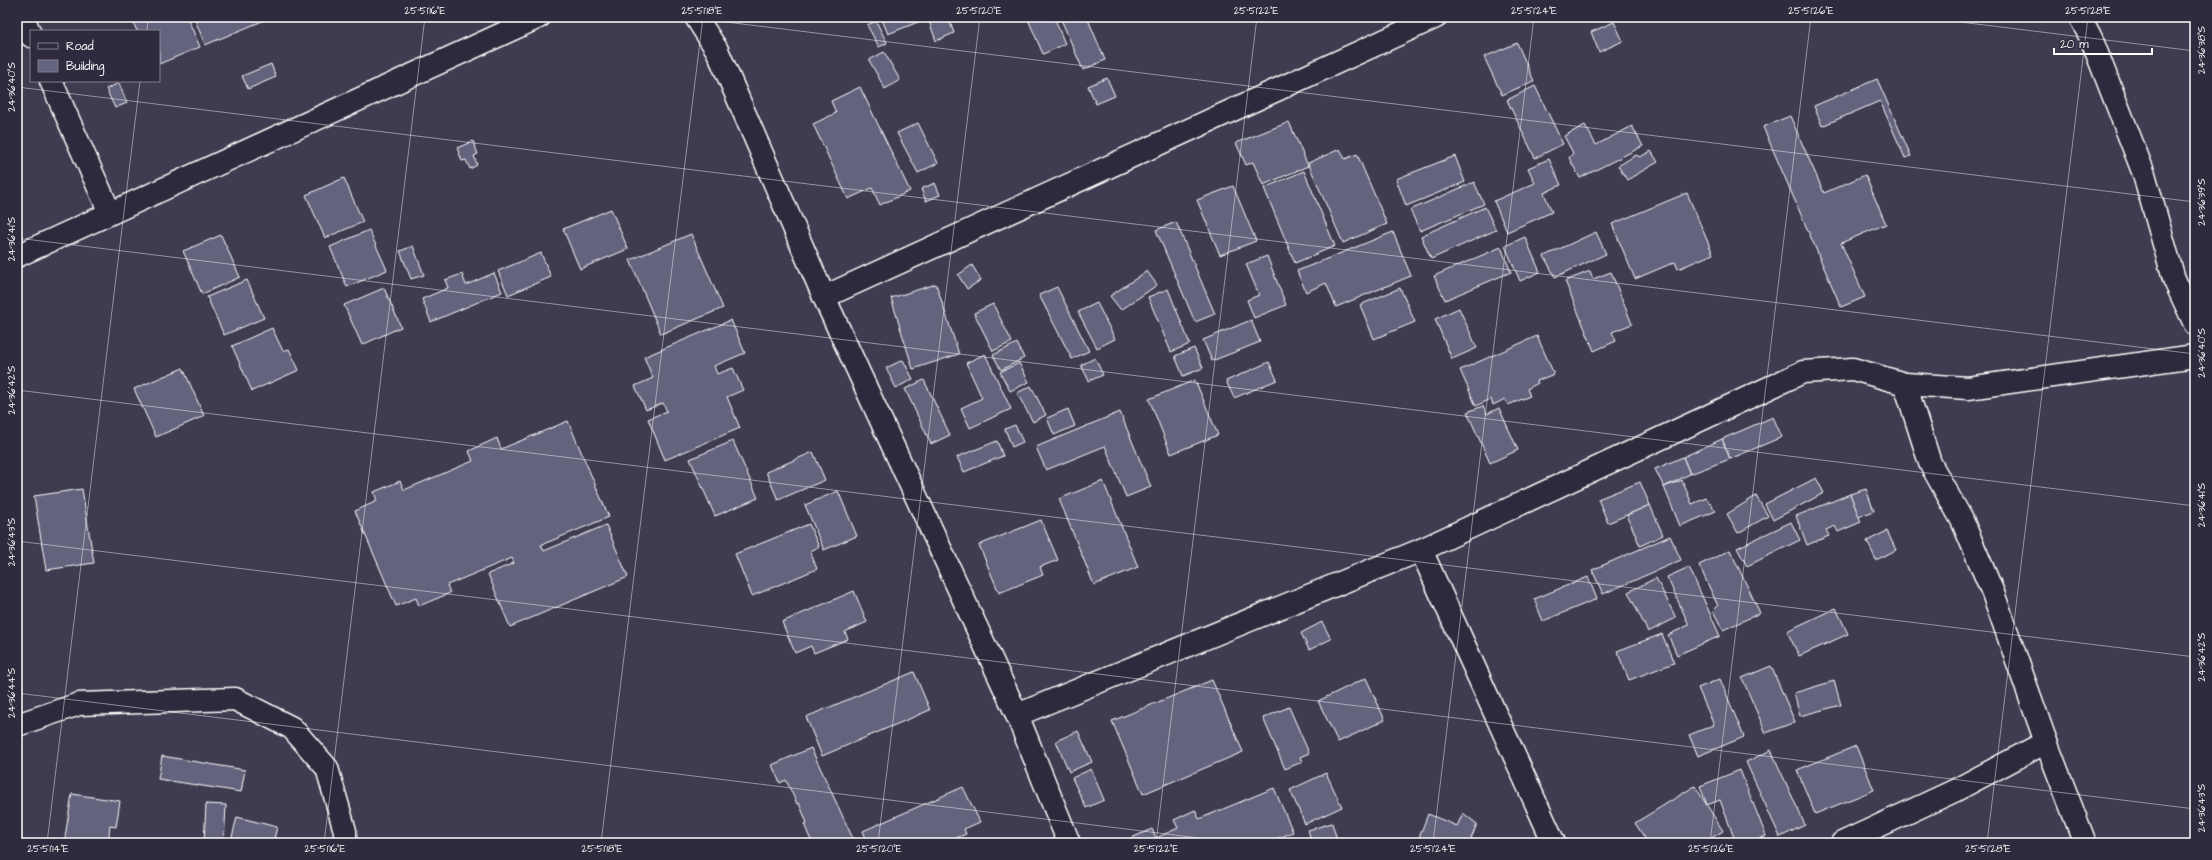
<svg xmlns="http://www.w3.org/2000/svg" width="2212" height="860" font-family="'Architects Daughter',sans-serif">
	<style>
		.building { fill: #63647e; stroke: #fff }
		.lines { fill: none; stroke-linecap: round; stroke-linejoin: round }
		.minor-casing { stroke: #fff; stroke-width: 25 }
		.minor { stroke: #2f2a3d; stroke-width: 22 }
		.ticks { fill: none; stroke: #fff; stroke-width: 1; stroke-opacity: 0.45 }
		.neatline { fill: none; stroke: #fff; stroke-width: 1.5 }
		.ticks-label { font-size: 10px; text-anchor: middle; fill: #fff }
	</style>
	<rect width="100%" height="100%" fill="#3f3b50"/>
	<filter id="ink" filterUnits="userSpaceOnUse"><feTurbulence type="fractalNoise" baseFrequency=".025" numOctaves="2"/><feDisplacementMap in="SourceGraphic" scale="8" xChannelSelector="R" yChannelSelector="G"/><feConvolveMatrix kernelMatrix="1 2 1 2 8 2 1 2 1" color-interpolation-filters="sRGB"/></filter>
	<g filter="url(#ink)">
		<g class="building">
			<polygon points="131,17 187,17 200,47 159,64 159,31 137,31"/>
			<polygon points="194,17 272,17 205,45"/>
			<polygon points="881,17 948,17 954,33 936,41 928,18 888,34"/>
			<polygon points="1027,17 1054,17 1065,44 1043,54"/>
			<polygon points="1060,17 1087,17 1105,60 1083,70"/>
			<polygon points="876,21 887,43 879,47 867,25"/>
			<polygon points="1614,22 1623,41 1599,52 1591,32"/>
			<polygon points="1517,43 1534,81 1502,95 1484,57"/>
			<polygon points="884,52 900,80 885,89 869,60"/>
			<polygon points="271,64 276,77 248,89 242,76"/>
			<polygon points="1107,78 1115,96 1096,104 1088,86"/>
			<polygon points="1877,79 1911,156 1905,158 1880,101 1822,126 1814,106"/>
			<polygon points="119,83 127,103 115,108 106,89"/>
			<polygon points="1535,86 1563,144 1535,158 1507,100"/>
			<polygon points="860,87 910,191 880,205 872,188 848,199 813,124 836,113 831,101"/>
			<polygon points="1790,116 1824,193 1865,175 1886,224 1841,243 1865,297 1841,307 1763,127"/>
			<polygon points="1289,122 1308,166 1263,185 1253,162 1246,165 1236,143"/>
			<polygon points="918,123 938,163 918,173 897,133"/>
			<polygon points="1585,125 1596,145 1632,126 1643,146 1580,178 1569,158 1573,153 1564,136"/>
			<polygon points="473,141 478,154 474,156 477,165 470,169 466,160 462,161 457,148"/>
			<polygon points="1340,149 1345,159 1357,154 1387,224 1343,243 1308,163"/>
			<polygon points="1651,151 1658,162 1627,180 1618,166 1636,155 1640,157"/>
			<polygon points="1455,156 1465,182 1406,206 1396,179"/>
			<polygon points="1549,159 1561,185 1544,193 1552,212 1507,232 1494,201 1535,183 1528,168"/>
			<polygon points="1304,171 1335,246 1295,263 1264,188"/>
			<polygon points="344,178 363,222 325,238 306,195"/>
			<polygon points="1474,182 1484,204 1420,231 1410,210"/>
			<polygon points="935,183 940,195 926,201 921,189"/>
			<polygon points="1233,186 1256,241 1220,255 1197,200"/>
			<polygon points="1687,193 1713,254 1678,269 1675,262 1635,279 1612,224"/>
			<polygon points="1485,207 1496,230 1431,259 1421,236"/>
			<polygon points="611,209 628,249 580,269 563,229"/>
			<polygon points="1176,222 1215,314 1195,322 1156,230"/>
			<polygon points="369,230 387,270 347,287 330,247"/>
			<polygon points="1393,232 1411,276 1336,307 1326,283 1306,292 1297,271"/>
			<polygon points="1596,232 1606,254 1555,277 1544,256"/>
			<polygon points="691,234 723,308 661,334 630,260"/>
			<polygon points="221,235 240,277 202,294 183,251"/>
			<polygon points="1525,237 1540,272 1520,281 1505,246"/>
			<polygon points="413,246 424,275 411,279 400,251"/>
			<polygon points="1501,247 1511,272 1445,300 1434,276"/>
			<polygon points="541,253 551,277 508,295 498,271"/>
			<polygon points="1267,256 1286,305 1254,318 1247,300 1259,295 1246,264"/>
			<polygon points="972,265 981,280 967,289 958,275"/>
			<polygon points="1147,271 1157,285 1121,310 1110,296"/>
			<polygon points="1590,271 1593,279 1611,272 1632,324 1612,332 1616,341 1594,351 1565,281"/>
			<polygon points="494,273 502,292 431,322 422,299 448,288 445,280 462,274 466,285"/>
			<polygon points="247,280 264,318 224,335 207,297"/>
			<polygon points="936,284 959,354 913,369 891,298"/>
			<polygon points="1057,287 1089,351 1072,359 1039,295"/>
			<polygon points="384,288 401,327 362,345 344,305"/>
			<polygon points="1400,288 1415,322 1374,339 1360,305"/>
			<polygon points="1168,289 1190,344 1171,352 1148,297"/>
			<polygon points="1097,303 1115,339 1097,348 1078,312"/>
			<polygon points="993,304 1012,342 993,351 974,313"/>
			<polygon points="1459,308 1477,348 1452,359 1435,319"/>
			<polygon points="731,320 745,353 714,366 717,374 733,368 743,390 727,397 740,428 665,460 648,419 667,411 663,403 646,410 635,386 653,378 644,357"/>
			<polygon points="1251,320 1260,342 1212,361 1203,340"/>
			<polygon points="272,328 283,351 289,349 299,370 252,391 232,346"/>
			<polygon points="1537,336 1554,374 1537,381 1538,383 1527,389 1530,396 1508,405 1505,399 1493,405 1491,399 1476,406 1460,370"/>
			<polygon points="1017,343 1024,358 1001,370 993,355"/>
			<polygon points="1194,348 1203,368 1183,376 1175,356"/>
			<polygon points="985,354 1011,409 970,428 961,408 982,398 966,363"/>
			<polygon points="1095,358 1103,375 1089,381 1081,365"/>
			<polygon points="903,360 913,379 896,388 886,368"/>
			<polygon points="1269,362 1277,380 1234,398 1226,381"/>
			<polygon points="1019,363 1029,382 1010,391 1000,372"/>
			<polygon points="183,368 204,416 156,437 134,389"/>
			<polygon points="924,380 950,435 931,444 905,389"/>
			<polygon points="1195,380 1218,435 1171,454 1149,399"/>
			<polygon points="1031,386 1046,415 1033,422 1017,393"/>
			<polygon points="1483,406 1487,414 1499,408 1518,450 1490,463 1467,412"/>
			<polygon points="1068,409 1075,426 1054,435 1047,418"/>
			<polygon points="1120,412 1151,487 1126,497 1105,446 1046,470 1036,447"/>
			<polygon points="1773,417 1782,437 1730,459 1722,439"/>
			<polygon points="568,421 609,517 541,545 544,551 606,525 628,577 510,627 488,574 514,563 512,558 447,585 450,593 419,606 416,598 396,606 355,511 377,501 374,492 400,481 404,490 473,461 469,451 497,438 501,449"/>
			<polygon points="1015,425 1023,442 1012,447 1005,429"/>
			<polygon points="1722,439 1730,459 1690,474 1683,457"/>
			<polygon points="733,441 758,498 715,516 690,459"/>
			<polygon points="997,441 1003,456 964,472 957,457"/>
			<polygon points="813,452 825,480 778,500 766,472"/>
			<polygon points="1683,457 1690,474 1664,487 1655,469"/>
			<polygon points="1816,478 1824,493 1773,520 1765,504"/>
			<polygon points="1682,480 1692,504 1706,498 1716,511 1680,526 1664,487"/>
			<polygon points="1103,481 1138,567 1094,585 1059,499"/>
			<polygon points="1640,482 1650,505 1608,523 1598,499"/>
			<polygon points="82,489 94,563 46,570 34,496"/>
			<polygon points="1866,489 1874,511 1858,517 1850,494"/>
			<polygon points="838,491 857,536 824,550 805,505"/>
			<polygon points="1850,494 1861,522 1838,532 1835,526 1826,530 1829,536 1807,545 1796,516"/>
			<polygon points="1756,496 1768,516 1738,533 1727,514"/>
			<polygon points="1650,505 1663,535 1640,546 1627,515"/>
			<polygon points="1041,520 1058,560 1040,567 1043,575 999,593 979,545"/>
			<polygon points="1791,522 1800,540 1747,566 1737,548"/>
			<polygon points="809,524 819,547 810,551 817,569 752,596 735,554"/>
			<polygon points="1887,531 1896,550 1876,560 1867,541"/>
			<polygon points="1670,536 1681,560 1603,594 1592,570"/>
			<polygon points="1730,550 1760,613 1723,630 1713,611 1718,606 1699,565"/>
			<polygon points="1689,567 1720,636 1677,655 1668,635 1689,625 1667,577"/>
			<polygon points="1588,577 1597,599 1543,621 1534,599"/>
			<polygon points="1656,578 1676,618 1648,632 1628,592"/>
			<polygon points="854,591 867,622 845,632 848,639 814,653 811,646 795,653 782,622"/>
			<polygon points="1836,608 1848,634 1799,656 1787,631"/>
			<polygon points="1322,622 1331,639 1309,650 1301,633"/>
			<polygon points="1662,634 1674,663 1629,680 1617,651"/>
			<polygon points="1771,666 1795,722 1766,733 1742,678"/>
			<polygon points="914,672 930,710 822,756 806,717"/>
			<polygon points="1366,678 1385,720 1338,742 1318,701"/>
			<polygon points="1720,679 1744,737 1698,756 1689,735 1714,725 1698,688"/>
			<polygon points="1212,680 1243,752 1143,794 1112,721"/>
			<polygon points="1834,681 1841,705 1800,716 1794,693"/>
			<polygon points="1289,707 1309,753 1300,757 1302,762 1285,769 1263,718"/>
			<polygon points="1078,731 1092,762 1069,772 1056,741"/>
			<polygon points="1856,746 1874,790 1815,814 1797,770"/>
			<polygon points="811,748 855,843 812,843 804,824 807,823 799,803 797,804 786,780 780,783 772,765"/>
			<polygon points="1771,750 1805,825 1780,837 1746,762"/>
			<polygon points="162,756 245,770 241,792 158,779"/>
			<polygon points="1091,769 1104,800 1086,808 1072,778"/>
			<polygon points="1740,770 1766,836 1747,843 1736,843 1720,800 1707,805 1700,786"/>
			<polygon points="1326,773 1342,807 1305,824 1290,790"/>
			<polygon points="1695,786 1723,831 1703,843 1648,843 1635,823"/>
			<polygon points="963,787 980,822 964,829 966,834 945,843 867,843 868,843 863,831"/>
			<polygon points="1274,788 1293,832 1267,843 1131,843 1129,839 1152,829 1156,838 1178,828 1174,820 1195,810 1199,819"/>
			<polygon points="72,794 120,801 116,827 110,826 108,843 64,843"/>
			<polygon points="206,804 226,805 224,843 204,843"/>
			<polygon points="1463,813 1477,824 1471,839 1481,843 1417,843 1428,814 1457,826"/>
			<polygon points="237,817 277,827 273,843 231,841"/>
			<polygon points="1332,823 1338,843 1312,843 1308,830"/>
		</g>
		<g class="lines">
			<defs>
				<g id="minor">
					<polyline points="23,17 31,36"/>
					<polyline points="696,17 717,50 824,297 1017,715 1069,843"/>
					<polyline points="2080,17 2091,38 2144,174 2174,279 2195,324"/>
					<polyline points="51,81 110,213"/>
					<polyline points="17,256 539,17"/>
					<polyline points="824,297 1436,17"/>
					<polyline points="1905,384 1930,463 1962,520 1993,593 2046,742 2085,843"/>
					<polyline points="1421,550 1554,843"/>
					<polyline points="1017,715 1421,550 1803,372 1853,369 1905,384 1968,388 2195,356"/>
					<polyline points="17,725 79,704 235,699 292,728 327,768 345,831 345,843"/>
					<polyline points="1842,843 1954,791 2046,742"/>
				</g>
			</defs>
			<use href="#minor" class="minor-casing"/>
			<use href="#minor" class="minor"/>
		</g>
	</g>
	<path class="ticks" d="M 685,17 L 2195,202M 1920,17 L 2195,51M 147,31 L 148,17M 17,87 L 2195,354M 17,238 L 2195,506M 17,390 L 2195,657M 17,541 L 2195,809M 17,693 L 1240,843M 47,843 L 140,81M 324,843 L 425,17M 601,843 L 703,17M 878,843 L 980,17M 1156,843 L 1257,17M 1433,843 L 1534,17M 1710,843 L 1811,17M 1987,843 L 2088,17"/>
	<rect width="2212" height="860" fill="none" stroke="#2f2a3d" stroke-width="44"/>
	<rect x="30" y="30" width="130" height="52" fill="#2f2a3d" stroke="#827f8b"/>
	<rect x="38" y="43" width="20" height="6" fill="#2f2a3d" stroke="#827f8b"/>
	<text x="66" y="50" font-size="12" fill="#ffffff">Road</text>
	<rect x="38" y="60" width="20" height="12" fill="#63647e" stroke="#827f8b"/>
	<text x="66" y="70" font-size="12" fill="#ffffff">Building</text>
	<path d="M2054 48v6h98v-6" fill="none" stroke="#ffffff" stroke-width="2"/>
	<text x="2060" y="48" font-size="12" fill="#ffffff" stroke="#2f2a3d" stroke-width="3" paint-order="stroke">20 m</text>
	<rect x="22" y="22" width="2168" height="816" class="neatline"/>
	<g class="ticks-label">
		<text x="425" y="14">25°51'16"E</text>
		<text x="702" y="14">25°51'18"E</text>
		<text x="979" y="14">25°51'20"E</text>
		<text x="1256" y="14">25°51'22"E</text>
		<text x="1534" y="14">25°51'24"E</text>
		<text x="1811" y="14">25°51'26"E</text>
		<text x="2088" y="14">25°51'28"E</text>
		<text transform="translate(2201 50) rotate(-90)" y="4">24°36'38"S</text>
		<text transform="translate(11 87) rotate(-90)" y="4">24°36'40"S</text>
		<text transform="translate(2201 202) rotate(-90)" y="4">24°36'39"S</text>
		<text transform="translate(11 239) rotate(-90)" y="4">24°36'41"S</text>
		<text transform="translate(2201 353) rotate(-90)" y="4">24°36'40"S</text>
		<text transform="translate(11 390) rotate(-90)" y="4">24°36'42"S</text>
		<text transform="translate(2201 505) rotate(-90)" y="4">24°36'41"S</text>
		<text transform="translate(11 542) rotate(-90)" y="4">24°36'43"S</text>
		<text transform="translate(2201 657) rotate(-90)" y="4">24°36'42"S</text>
		<text transform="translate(11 693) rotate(-90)" y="4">24°36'44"S</text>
		<text transform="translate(2201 808) rotate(-90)" y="4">24°36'43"S</text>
		<text x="48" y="852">25°51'14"E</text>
		<text x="325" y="852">25°51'16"E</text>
		<text x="602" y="852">25°51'18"E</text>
		<text x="879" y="852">25°51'20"E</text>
		<text x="1156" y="852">25°51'22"E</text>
		<text x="1433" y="852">25°51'24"E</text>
		<text x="1711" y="852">25°51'26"E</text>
		<text x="1988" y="852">25°51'28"E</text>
	</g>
</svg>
